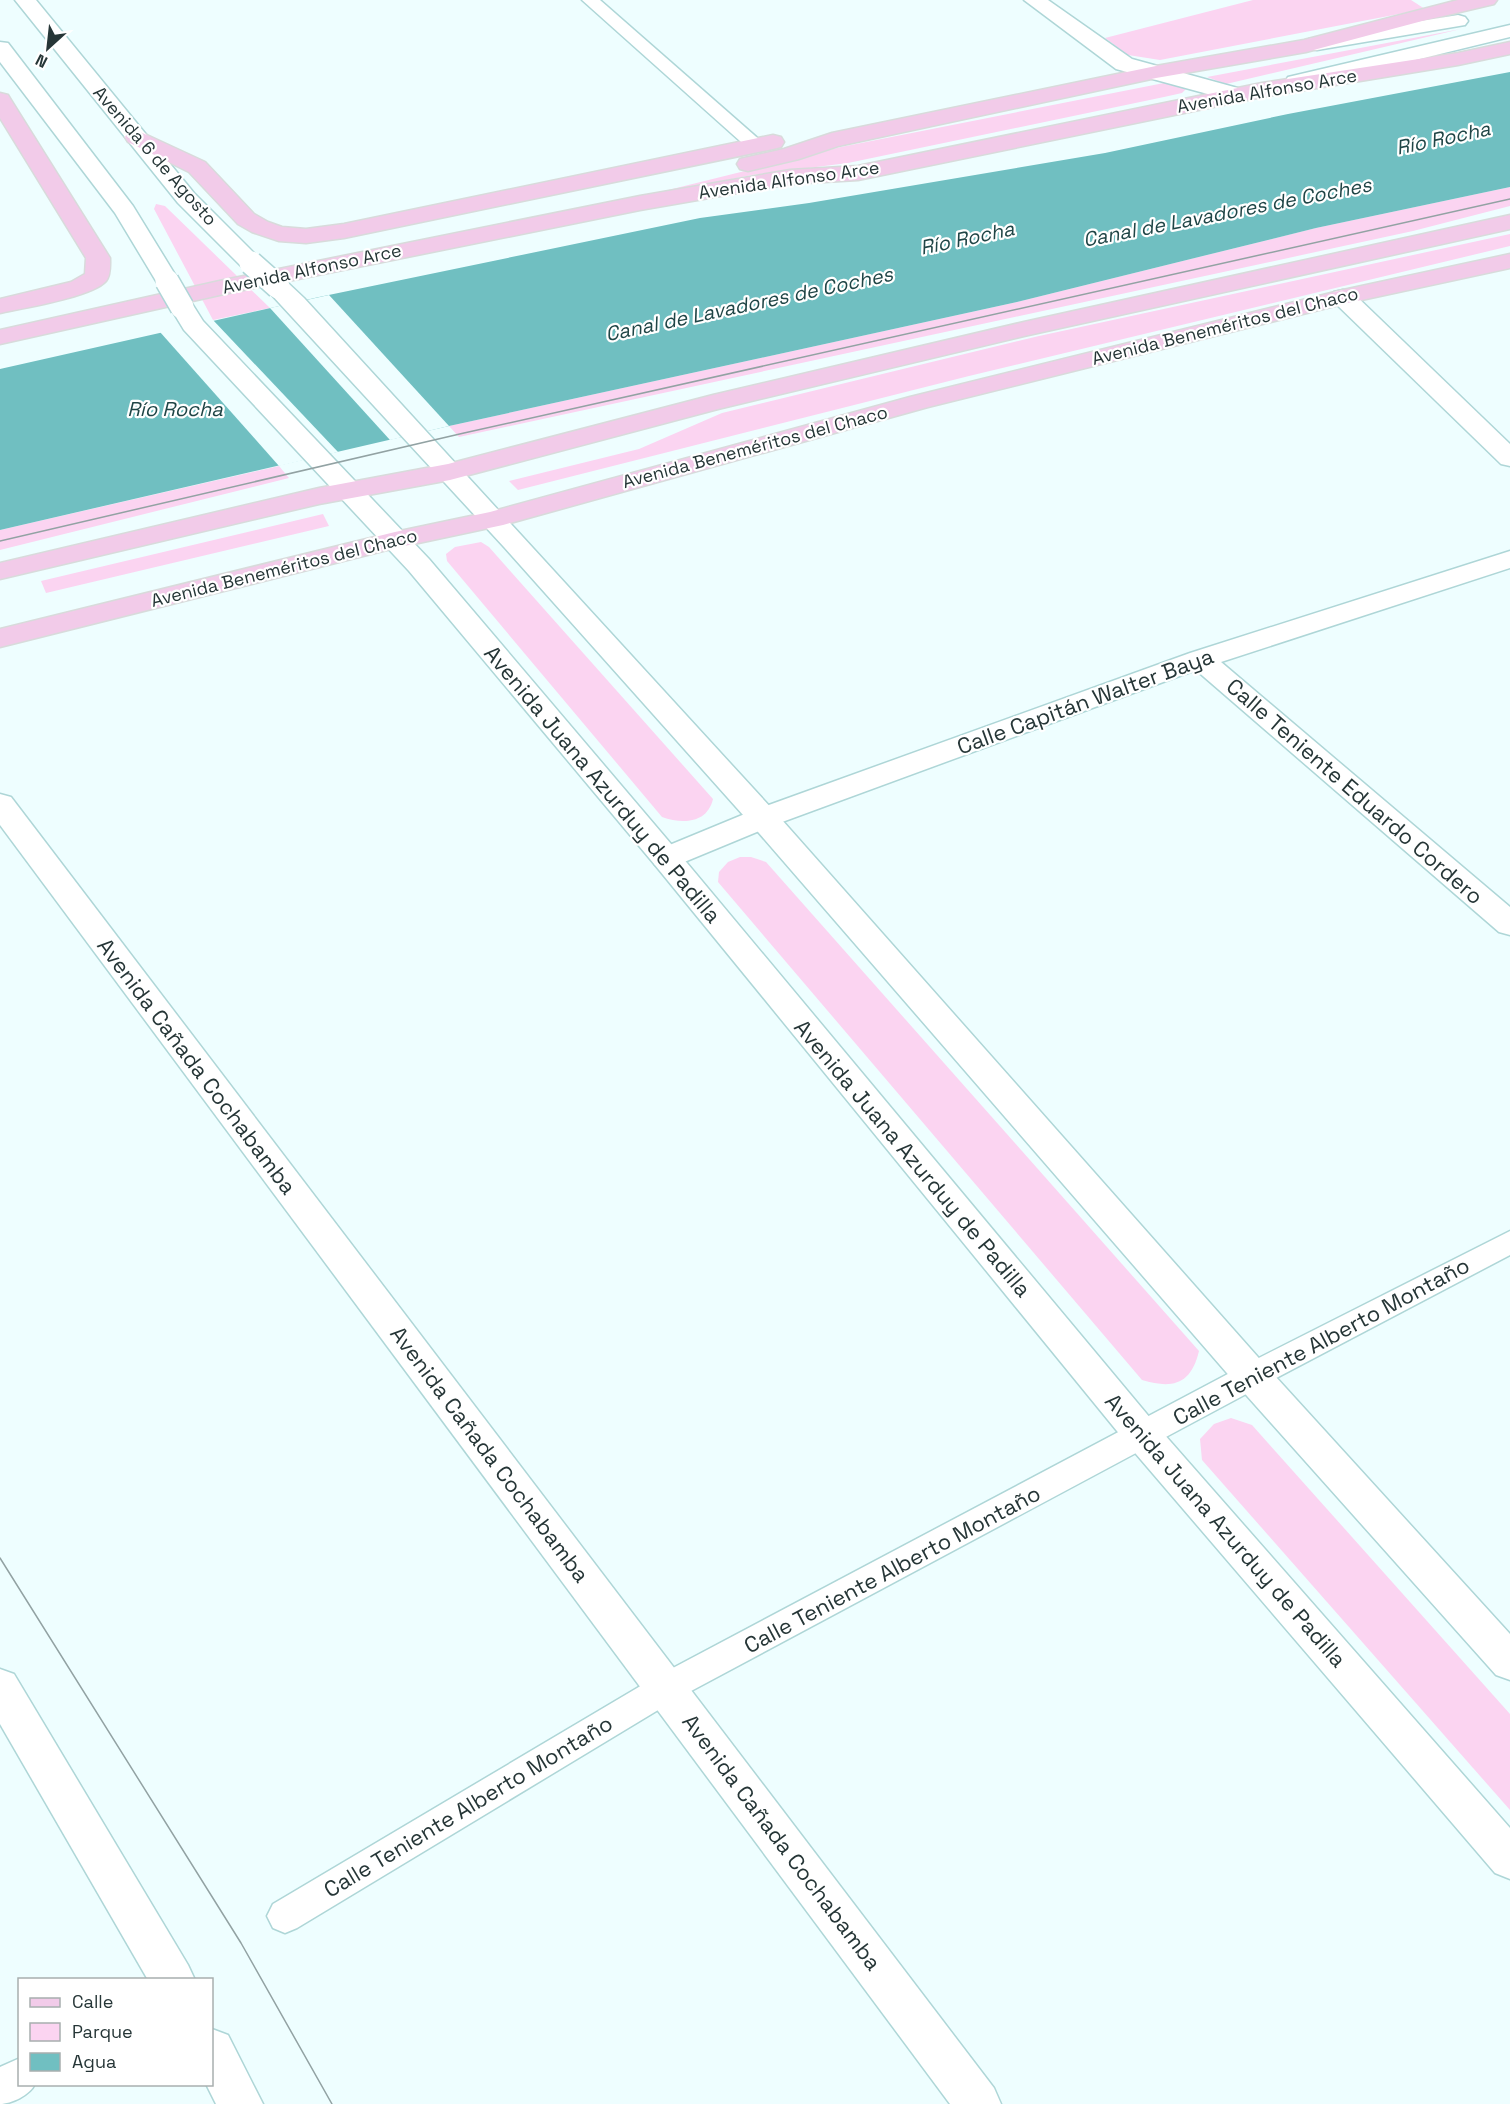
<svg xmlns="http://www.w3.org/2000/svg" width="1510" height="2104" font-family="'Space Grotesk',sans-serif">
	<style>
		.green { fill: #fbd4f1 }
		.water { fill: #70bfc1 }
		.pier { fill: #eefeff }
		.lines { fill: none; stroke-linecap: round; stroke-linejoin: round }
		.service-casing { stroke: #aed6d7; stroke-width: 3 }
		.minor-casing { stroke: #aed6d7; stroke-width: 3 }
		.tertiary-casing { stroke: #aed6d7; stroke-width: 3 }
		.secondary-casing { stroke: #aed6d7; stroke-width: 3 }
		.primary-casing { stroke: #d8dbdb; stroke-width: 3 }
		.service { fill: #fff; fill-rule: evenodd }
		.minor { fill: #fff; fill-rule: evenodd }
		.tertiary { fill: #fff; fill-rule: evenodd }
		.secondary { fill: #fff; fill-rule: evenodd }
		.primary { fill: #f2cbe9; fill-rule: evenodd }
		.tram { stroke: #92a2a3; stroke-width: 1.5 }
		.secondary-bridge-casing { stroke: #aed6d7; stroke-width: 26; stroke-linecap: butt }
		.secondary-bridge { stroke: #fff; stroke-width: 23 }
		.labels { text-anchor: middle; stroke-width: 4.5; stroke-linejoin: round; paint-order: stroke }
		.far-street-label { font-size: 18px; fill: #263637; stroke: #fff }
		.far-water-label { font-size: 20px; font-style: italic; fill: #1f4546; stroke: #fff }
		.street-label { font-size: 22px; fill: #263637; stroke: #fff }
	</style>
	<rect width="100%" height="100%" fill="#eefeff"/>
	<g class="green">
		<polygon points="1253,0 1411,0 1425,9 1160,60 1128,55 1105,38"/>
		<polygon points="1461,29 1226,84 1207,77"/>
		<polygon points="1169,82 1178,84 1186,89 1182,93 1164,97 848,163 752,175 640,197 841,147"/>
		<polygon points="1510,187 1510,206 1413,231 459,437 449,426 1017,302 1316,228"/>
		<polygon points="156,204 165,206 270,308 213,320 154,209"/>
		<polygon points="1510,234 1510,246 969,376 518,490 509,481 639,449 722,413 1039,336"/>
		<polygon points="279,466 289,478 0,550 0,530"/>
		<polygon points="323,514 329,526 46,593 41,581"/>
		<path d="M 481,542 L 489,547 L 713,799 C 707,824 682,824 662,817 L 447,561 L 446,554 L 455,547 Z"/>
		<path d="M 740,857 L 751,857 L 766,862 L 1199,1351 C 1191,1385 1172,1389 1142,1380 L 718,882 L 719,872 L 728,862 Z"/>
		<polygon points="1231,1418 1252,1425 1510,1714 1510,1810 1202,1460 1200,1439 1214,1424"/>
	</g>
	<polygon class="water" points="1510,72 1510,187 1316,228 1017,302 449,426 0,530 0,369 319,297 700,218 809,203 1105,153 1288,114"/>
	<g class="pier">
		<polygon points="329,295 449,426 390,440 270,308"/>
		<polygon points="213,320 338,452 279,466 160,332"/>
	</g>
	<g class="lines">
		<defs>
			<g id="service">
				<polygon points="582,0 600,0 762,142 765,146 762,150 750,150"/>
				<polygon points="1510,1231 1510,1255 1263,1385 678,1698 297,1928 285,1933 273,1928 267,1916 273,1904 654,1678 1241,1367"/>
				<path d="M 20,2058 L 20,2084 L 35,2084 C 30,2095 11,2104 0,2104 L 0,2067 Z"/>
			</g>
			<g id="minor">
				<polygon points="1024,0 1048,0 1132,59 1245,90 1248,95 1245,100 1237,102 1116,69"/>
				<polygon points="1343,290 1352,292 1510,444 1510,466 1501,464 1334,302 1331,297 1334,292"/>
				<polygon points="1510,551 1510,568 1221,662 1510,907 1510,935 1499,932 1196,670 774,825 677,865 666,868 655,865 651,858 655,851 752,811 1190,653"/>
				<polygon points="0,794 11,797 994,2088 1001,2104 950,2104 0,825"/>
				<polygon points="0,1669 14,1674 188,1965 195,1980 148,1980 0,1724"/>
				<polygon points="212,2029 228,2035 263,2104 216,2104 206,2084 212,2084"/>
			</g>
			<g id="tertiary">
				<polygon points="1458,15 1465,17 1468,21 1465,25 1317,50 1309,49 1306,44 1309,39 1317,38"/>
				<polygon points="1510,25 1510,37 1296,89 1288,87 1285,82 1288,77"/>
			</g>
			<g id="secondary">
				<polygon points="15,0 36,0 194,193 259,258 263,263 259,268 251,270 243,268 178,203"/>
				<polygon points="0,42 8,43 133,206 179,281 175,286 167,288 159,286 115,213 0,62"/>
				<polygon points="278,280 287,282 304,298 774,811 1265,1365 1510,1634 1510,1680 1496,1675 1239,1387 752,825 504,547 269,292 266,287 269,282"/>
				<polygon points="182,300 191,302 203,321 429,559 677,851 1156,1425 1510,1828 1510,1879 1495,1873 1130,1447 655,865 409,571 184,330 170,307 173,302"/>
			</g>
			<g id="primary">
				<polygon points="1458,0 1497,0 1494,4 1426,20 1306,52 1156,78 838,146 799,159 748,171 740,169 737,164 740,159 784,149 832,133 1156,66 1304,40"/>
				<polygon points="1510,42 1510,54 1458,65 1262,97 858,180 790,184 640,210 224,294 0,344 0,330 224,280 640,196 790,170 858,166 1262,83 1458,53"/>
				<path d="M 0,93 L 8,95 L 11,100 L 110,258 C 110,265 111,275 106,281 C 92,297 23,308 0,313 L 0,299 L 71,282 L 85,274 L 86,258 L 0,118 Z"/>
				<polygon points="136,130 205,162 254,214 268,222 282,227 306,229 344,224 773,135 781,137 784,142 781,147 773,149 344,238 306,243 279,241 252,232 238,224 189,172 128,142 125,137 128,132"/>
				<polygon points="1510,215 1510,229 1024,336 718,409 450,480 319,504 0,579 0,563 319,488 448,464 713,395 1024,322"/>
				<polygon points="1510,254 1510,268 1343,304 928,407 503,525 395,548 0,647 0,629 395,532 490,512 910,397 1343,290"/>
			</g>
		</defs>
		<use href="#service" class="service-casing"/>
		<use href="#minor" class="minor-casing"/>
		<use href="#tertiary" class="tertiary-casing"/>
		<use href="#secondary" class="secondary-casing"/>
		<use href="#primary" class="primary-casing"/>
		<use href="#service" class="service"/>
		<use href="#minor" class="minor"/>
		<use href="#tertiary" class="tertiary"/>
		<use href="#secondary" class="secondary"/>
		<use href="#primary" class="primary"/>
		<g class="tram">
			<polyline points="0,541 464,433 1510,199"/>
			<polyline points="0,1558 241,1943 332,2104"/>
		</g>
		<defs>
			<g id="secondary-bridge">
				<polyline points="251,263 278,287"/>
				<polyline points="167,281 182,307"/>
			</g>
		</defs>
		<use href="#secondary-bridge" class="secondary-bridge-casing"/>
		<use href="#secondary-bridge" class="secondary-bridge"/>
	</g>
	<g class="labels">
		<g class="far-street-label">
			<text transform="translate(1267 91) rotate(-10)" y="6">Avenida Alfonso Arce</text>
			<text transform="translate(155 156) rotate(49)" y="6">Avenida 6 de Agosto</text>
			<text transform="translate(789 180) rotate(-8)" y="6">Avenida Alfonso Arce</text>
			<text transform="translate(312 269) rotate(-12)" y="6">Avenida Alfonso Arce</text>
			<text transform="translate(1225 326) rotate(-14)" y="6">Avenida Beneméritos del Chaco</text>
			<text transform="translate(755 447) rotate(-15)" y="6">Avenida Beneméritos del Chaco</text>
			<text transform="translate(284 568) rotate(-14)" y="6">Avenida Beneméritos del Chaco</text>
		</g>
		<g class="far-water-label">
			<text transform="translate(1443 138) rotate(-12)" y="7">Río Rocha</text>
			<text transform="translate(1227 212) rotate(-11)" y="7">Canal de Lavadores de Coches</text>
			<text transform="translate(967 238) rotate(-12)" y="7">Río Rocha</text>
			<text transform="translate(749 304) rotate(-12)" y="7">Canal de Lavadores de Coches</text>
			<text x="175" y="416">Río Rocha</text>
		</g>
		<g class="street-label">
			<text transform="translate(1085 701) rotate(-20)" y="8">Calle Capitán Walter Baya</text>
			<text transform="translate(603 784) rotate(50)" y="8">Avenida Juana Azurduy de Padilla</text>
			<text transform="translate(1355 791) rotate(41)" y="8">Calle Teniente Eduardo Cordero</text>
			<text transform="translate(197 1066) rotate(53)" y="8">Avenida Cañada Cochabamba</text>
			<text transform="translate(913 1158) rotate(50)" y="8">Avenida Juana Azurduy de Padilla</text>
			<text transform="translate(1321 1341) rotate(-28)" y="8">Calle Teniente Alberto Montaño</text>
			<text transform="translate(490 1454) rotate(53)" y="8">Avenida Cañada Cochabamba</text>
			<text transform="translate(1226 1530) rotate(49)" y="8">Avenida Juana Azurduy de Padilla</text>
			<text transform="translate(892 1569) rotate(-28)" y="8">Calle Teniente Alberto Montaño</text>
			<text transform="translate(468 1806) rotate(-31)" y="8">Calle Teniente Alberto Montaño</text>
			<text transform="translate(782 1842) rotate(53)" y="8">Avenida Cañada Cochabamba</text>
		</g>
	</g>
	<rect x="18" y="1978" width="195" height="108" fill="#ffffff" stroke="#a8afaf" stroke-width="1.5"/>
	<rect x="30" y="1998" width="30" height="9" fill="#f2cbe9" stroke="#a8afaf" stroke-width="1.5"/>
	<text x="72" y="2008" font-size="18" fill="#263637">Calle</text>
	<rect x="30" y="2023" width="30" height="18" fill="#fbd4f1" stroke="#a8afaf" stroke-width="1.5"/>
	<text x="72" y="2038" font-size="18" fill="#263637">Parque</text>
	<rect x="30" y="2053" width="30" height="18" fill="#70bfc1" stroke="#a8afaf" stroke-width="1.5"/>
	<text x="72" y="2068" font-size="18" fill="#263637">Agua</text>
	<g transform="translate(48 48) rotate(207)" stroke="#ffffff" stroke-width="4.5" paint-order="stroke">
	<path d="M0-4.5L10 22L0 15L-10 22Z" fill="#263637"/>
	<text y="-9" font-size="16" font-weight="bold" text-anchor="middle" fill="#263637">N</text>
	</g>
</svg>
